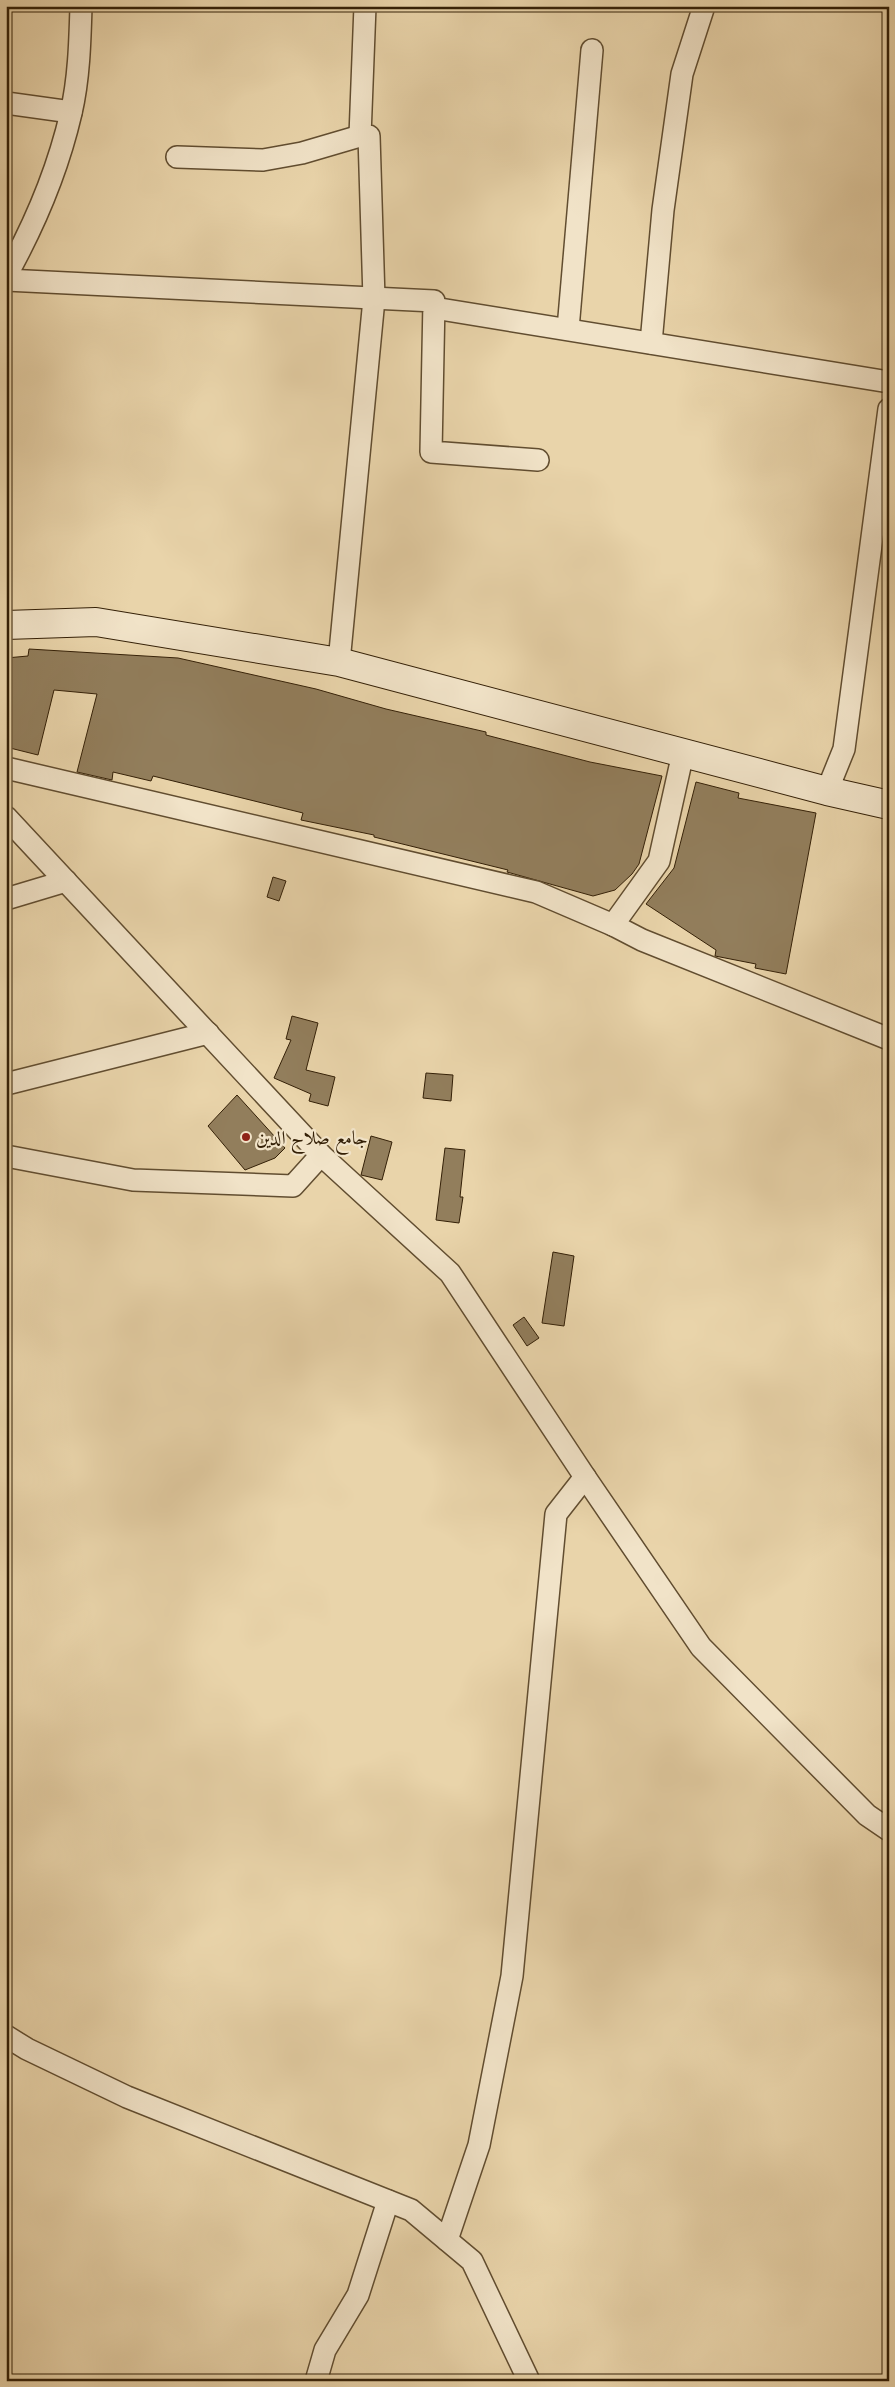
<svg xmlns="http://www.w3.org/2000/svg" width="895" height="2387" font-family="'Old Standard TT',Amiri,serif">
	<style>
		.building { fill: #927e5c; stroke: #342007 }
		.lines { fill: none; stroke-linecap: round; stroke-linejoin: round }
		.street-casing { stroke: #614d30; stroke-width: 24 }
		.secondary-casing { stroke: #342007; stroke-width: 30 }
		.street { stroke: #f1e3c8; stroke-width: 21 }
		.secondary { stroke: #f1e3c8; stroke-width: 28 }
		.poi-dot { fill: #8f2418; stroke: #f1e3c8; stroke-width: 2 }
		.labels { text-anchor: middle; stroke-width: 4.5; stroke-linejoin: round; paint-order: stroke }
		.poi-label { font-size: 19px; fill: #342007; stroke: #f1e3c8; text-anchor: start }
	</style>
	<rect width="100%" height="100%" fill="#e9d4aa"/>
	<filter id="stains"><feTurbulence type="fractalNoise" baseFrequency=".004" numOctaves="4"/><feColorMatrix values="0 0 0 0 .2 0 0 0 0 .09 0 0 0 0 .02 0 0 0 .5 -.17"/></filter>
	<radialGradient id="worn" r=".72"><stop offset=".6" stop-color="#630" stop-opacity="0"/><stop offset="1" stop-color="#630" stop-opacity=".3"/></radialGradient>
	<g class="building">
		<polygon points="29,649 178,658 316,689 386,709 486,732 486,735 590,762 662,776 639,864 632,874 615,890 593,896 507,872 508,870 374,837 374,835 301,820 303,813 153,776 151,781 113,772 112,780 77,772 97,694 54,690 38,755 6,747 6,658 28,656"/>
		<polygon points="696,782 739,793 738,798 816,813 786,974 755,968 756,964 715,956 716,950 646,904 674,868"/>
		<polygon points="273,877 286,881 279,901 267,897"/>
		<polygon points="292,1016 318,1023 306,1070 335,1077 328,1106 309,1101 311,1094 274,1078 291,1040 286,1039"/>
		<polygon points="426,1073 453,1075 451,1101 423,1098"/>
		<polygon points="237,1095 285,1148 275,1158 245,1170 208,1126"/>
		<polygon points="371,1136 392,1142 382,1180 361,1175"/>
		<polygon points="445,1148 465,1150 460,1197 463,1197 459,1223 436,1220"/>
		<polygon points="553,1252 574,1256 564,1326 542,1323"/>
		<polygon points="524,1317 539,1338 527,1346 513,1325"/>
	</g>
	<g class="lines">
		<defs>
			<g id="street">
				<polyline points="6,103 71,112"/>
				<polyline points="177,157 263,160 302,153 360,136"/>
				<path d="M 6,276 C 34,226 58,169 71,113 C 79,79 80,41 81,6"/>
				<polyline points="6,280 434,301 431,452 538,460"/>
				<polyline points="434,308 889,382"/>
				<polyline points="568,329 592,50"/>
				<polyline points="651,343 663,210 682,74 704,6"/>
				<polyline points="339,662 374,299 369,136 360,136 365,6"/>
				<polyline points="6,768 536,892 613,925 659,861 683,753"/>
				<polyline points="827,791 844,749 889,409"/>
				<polyline points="6,817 321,1155 450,1273 585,1477 701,1647 867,1815 889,1830"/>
				<polyline points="6,899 66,881"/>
				<polyline points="613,925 642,940 889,1039"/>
				<polyline points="6,1084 208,1033"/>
				<polyline points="6,1156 133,1180 293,1186 321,1155"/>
				<polyline points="6,2036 27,2049 127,2097 411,2210 472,2261 529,2381"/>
				<polyline points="447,2240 479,2145 512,1976 556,1514 585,1477"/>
				<polyline points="316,2381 325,2350 358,2295 388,2201"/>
			</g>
			<polyline id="secondary" points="6,625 96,622 339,662 827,791 889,805"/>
		</defs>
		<use href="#street" class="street-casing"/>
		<use href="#secondary" class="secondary-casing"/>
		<use href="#street" class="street"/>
		<use href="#secondary" class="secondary"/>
	</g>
	<circle class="poi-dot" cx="246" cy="1137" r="5"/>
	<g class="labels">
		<g class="poi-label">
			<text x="256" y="1144">جامع صلاح الدين</text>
		</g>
	</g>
	<rect width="895" height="2387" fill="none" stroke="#e9d4aa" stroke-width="25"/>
	<rect x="8" y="8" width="880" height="2372" fill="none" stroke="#342007" stroke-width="2.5"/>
	<rect x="12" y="12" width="870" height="2362" fill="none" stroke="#342007"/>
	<rect width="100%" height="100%" filter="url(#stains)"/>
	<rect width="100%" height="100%" fill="url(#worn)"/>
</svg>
